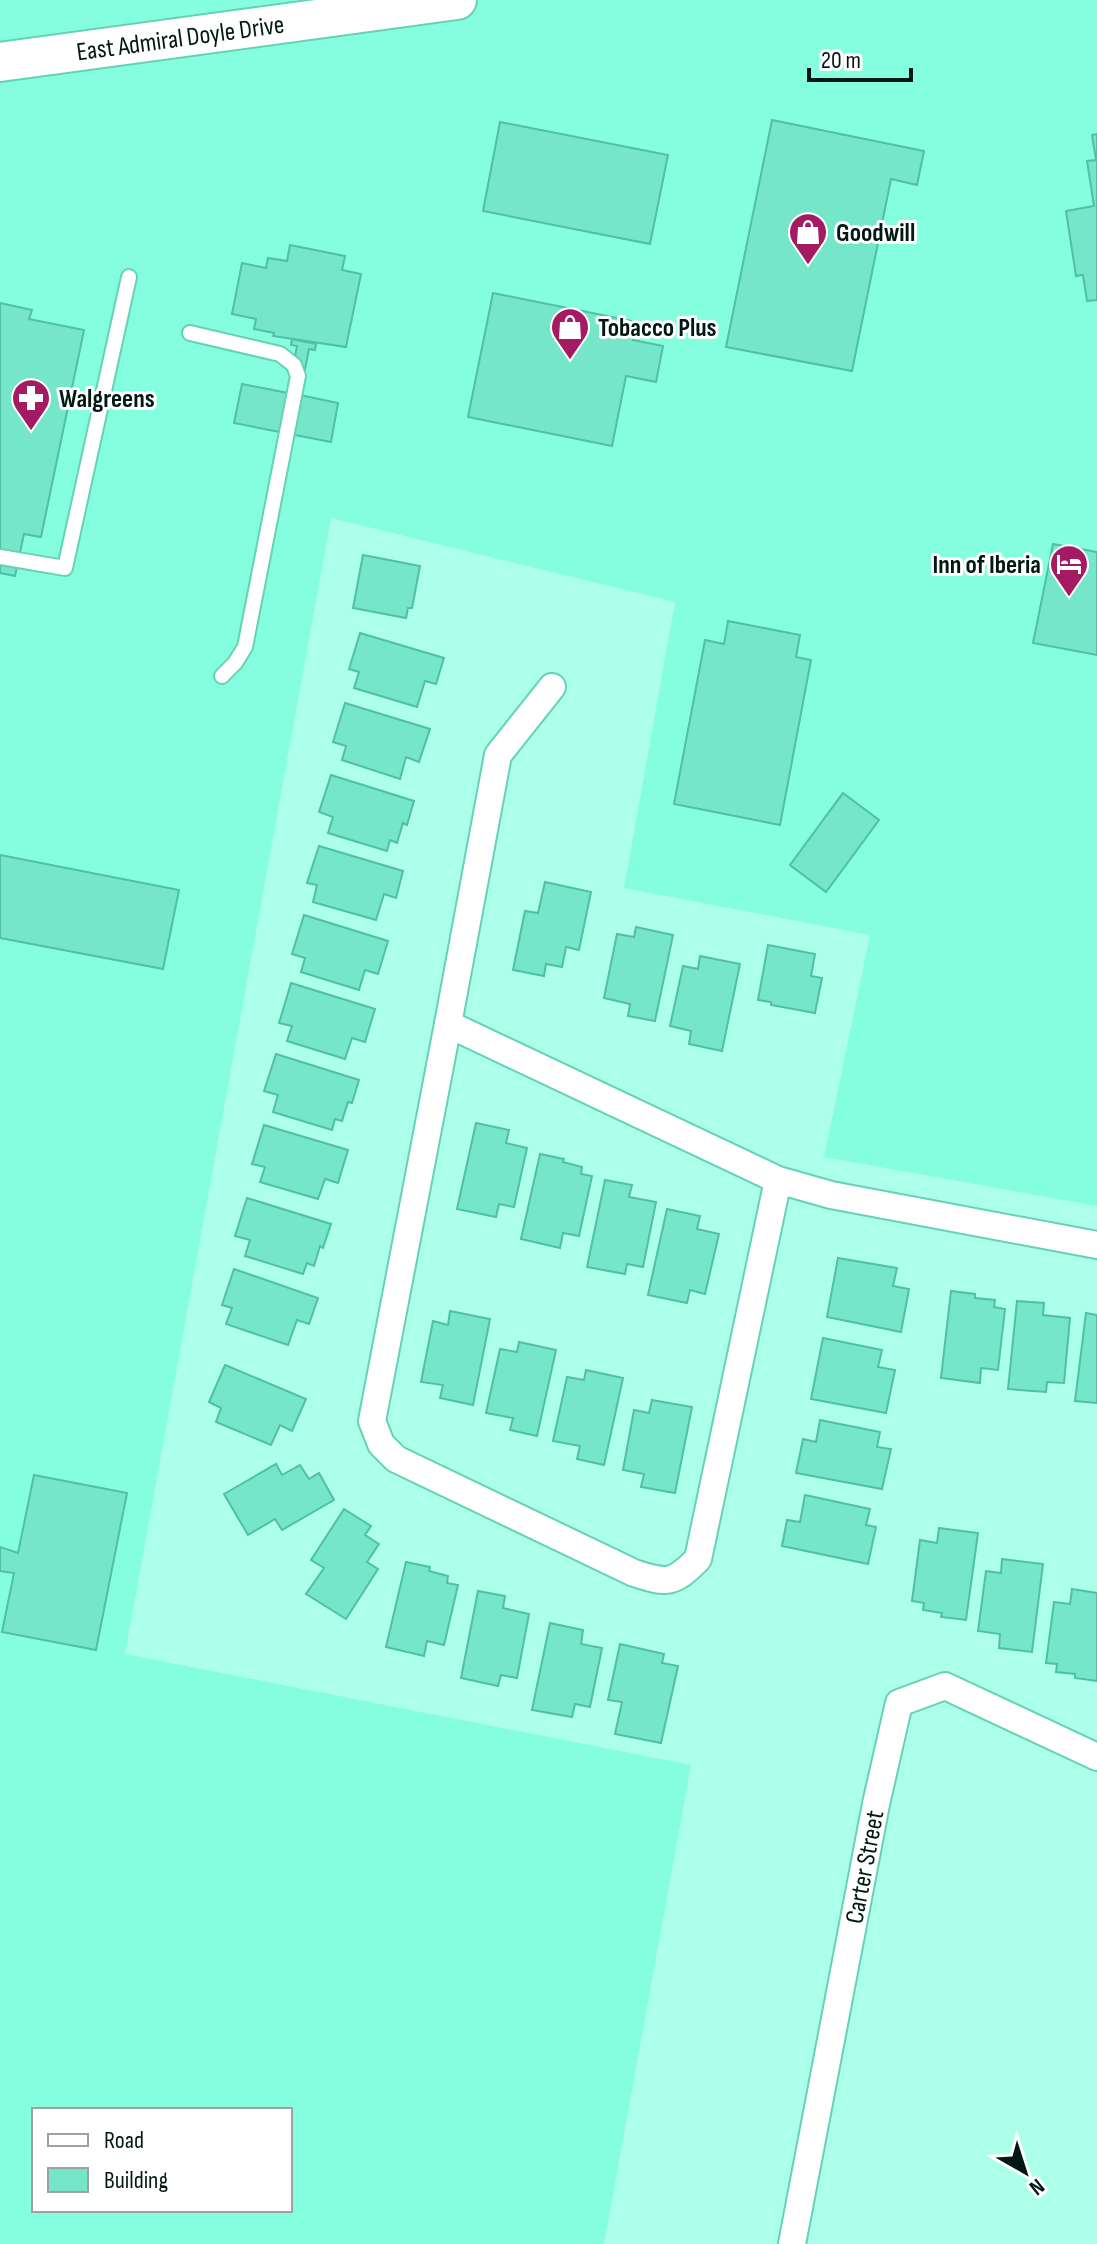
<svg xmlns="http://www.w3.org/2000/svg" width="1097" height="2244" font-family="'Sofia Sans Condensed',sans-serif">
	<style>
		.built { fill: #85fedf; fill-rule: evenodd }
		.building { fill: #75e6ca; stroke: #50bfa5; stroke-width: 2 }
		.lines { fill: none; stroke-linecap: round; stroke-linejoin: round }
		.lane-casing { stroke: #65d2b7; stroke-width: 18 }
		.street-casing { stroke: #65d2b7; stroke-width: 30 }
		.secondary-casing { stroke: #65d2b7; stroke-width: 42 }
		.lane { stroke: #fff; stroke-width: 14 }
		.street { stroke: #fff; stroke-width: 26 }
		.secondary { stroke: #fff; stroke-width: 38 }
		.labels { text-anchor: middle; stroke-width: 6; stroke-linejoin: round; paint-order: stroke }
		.street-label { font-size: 26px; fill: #021812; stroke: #fff }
		.poi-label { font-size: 26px; font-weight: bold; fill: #021812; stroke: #fff; text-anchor: start }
	</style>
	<rect width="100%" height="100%" fill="#acffe8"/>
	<path class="built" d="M 0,0 L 1097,0 L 1097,1206 L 824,1157 L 870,935 L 624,888 L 675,602 L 331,518 L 125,1654 L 691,1765 L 604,2244 L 0,2244 ZM 34,2110 L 290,2110 L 290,2210 L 34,2210 Z"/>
	<g class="building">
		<polygon points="772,120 924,151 917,185 891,179 852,371 726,347"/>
		<polygon points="500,122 668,155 650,244 483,211"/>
		<polygon points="1097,134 1097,300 1087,301 1083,275 1076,276 1066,211 1094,206 1087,161 1096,160 1092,135"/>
		<polygon points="290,245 345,256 342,270 361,274 346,347 273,336 274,333 254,329 256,319 232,314 242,263 266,268 268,258 287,261"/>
		<polygon points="493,293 637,322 633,340 663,346 656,382 626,376 612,446 468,417"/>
		<polygon points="0,303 32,310 29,319 84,330 41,537 24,534 15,576 0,573"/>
		<polygon points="292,339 316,344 315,350 309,349 300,395 338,403 331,442 234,423 242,384 288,393 297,346 291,345"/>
		<polygon points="1053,544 1097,552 1097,655 1033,643"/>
		<polygon points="363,555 420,566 412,608 408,608 406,618 353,608"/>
		<polygon points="728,621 800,635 796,657 811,660 780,825 674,804 705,640 724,644"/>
		<polygon points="360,633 444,658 436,684 425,681 417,707 354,688 359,672 349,669"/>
		<polygon points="345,703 430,729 419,762 406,757 400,779 342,760 346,746 333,742"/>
		<polygon points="331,775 414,801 407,825 403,823 397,843 390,840 387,851 328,833 333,817 319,812"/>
		<polygon points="843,793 879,820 826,892 790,865"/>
		<polygon points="319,846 403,871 396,898 384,894 376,920 313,902 317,885 307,883"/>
		<polygon points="0,855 179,890 163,969 0,938"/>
		<polygon points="545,882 591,892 579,950 566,947 562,967 546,964 544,976 513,970 525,911 538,913"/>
		<polygon points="304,915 388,941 378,974 365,970 359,990 301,972 305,958 292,954"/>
		<polygon points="636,927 673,935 655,1021 628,1016 630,1004 604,998 617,934 634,937"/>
		<polygon points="768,945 815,954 811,976 822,978 815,1013 771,1005 771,1002 758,1000"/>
		<polygon points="700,956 740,964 722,1051 689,1044 691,1031 670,1026 683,966 698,969"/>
		<polygon points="291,983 375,1009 365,1042 352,1038 345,1059 287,1041 292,1026 279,1023"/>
		<polygon points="276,1054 359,1080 352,1103 348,1102 342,1121 335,1119 332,1130 273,1112 278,1095 264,1091"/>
		<polygon points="476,1123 509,1130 506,1143 527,1148 514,1207 499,1204 496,1217 457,1209"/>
		<polygon points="264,1125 348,1150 338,1183 325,1179 318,1199 260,1182 265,1167 252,1164"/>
		<polygon points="540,1154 564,1159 563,1162 582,1167 581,1174 592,1176 579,1236 563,1233 560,1248 521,1239"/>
		<polygon points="605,1180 632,1185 629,1197 656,1202 643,1267 627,1264 625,1274 587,1267"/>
		<polygon points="247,1198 331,1224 323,1248 320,1246 314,1266 307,1263 303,1274 245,1256 250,1240 235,1236"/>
		<polygon points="667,1209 700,1216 697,1229 719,1234 705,1294 690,1290 687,1303 648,1295"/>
		<polygon points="838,1258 897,1268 893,1286 909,1289 901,1332 827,1317"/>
		<polygon points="234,1269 318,1298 309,1324 297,1320 288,1345 226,1324 232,1308 222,1305"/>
		<polygon points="951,1291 975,1294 975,1298 995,1300 994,1307 1005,1309 998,1370 981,1368 980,1383 941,1378"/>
		<polygon points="1017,1301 1044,1303 1043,1315 1070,1318 1064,1383 1047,1382 1046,1392 1008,1389"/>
		<polygon points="450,1311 490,1319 473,1405 440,1398 443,1385 421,1382 433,1321 448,1325"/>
		<polygon points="1086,1313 1097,1315 1097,1403 1075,1401"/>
		<polygon points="823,1338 882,1350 878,1367 895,1370 886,1413 811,1399"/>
		<polygon points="519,1342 556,1350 537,1436 510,1430 513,1418 486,1413 500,1349 517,1352"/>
		<polygon points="225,1365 306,1399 292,1431 280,1425 271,1445 216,1422 221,1408 209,1402"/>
		<polygon points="586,1370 623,1378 604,1465 577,1459 580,1446 553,1441 567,1377 584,1380"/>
		<polygon points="652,1400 692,1407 675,1493 641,1487 644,1474 623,1470 634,1410 649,1413"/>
		<polygon points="820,1420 880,1432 877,1447 891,1449 882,1489 796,1473 803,1439 816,1442"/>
		<polygon points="276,1464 282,1475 300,1465 309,1479 319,1473 334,1500 282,1530 275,1519 248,1535 224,1494"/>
		<polygon points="34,1475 127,1493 96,1650 2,1632 14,1573 0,1571 0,1547 18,1553"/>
		<polygon points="805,1495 870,1509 866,1525 876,1527 868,1564 782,1546 787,1520 800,1522"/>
		<polygon points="344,1509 371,1526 365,1535 379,1544 367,1562 378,1569 346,1619 306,1594 324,1568 311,1560"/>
		<polygon points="939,1528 978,1533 966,1620 941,1617 942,1613 923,1610 924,1603 912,1601 920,1540 937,1543"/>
		<polygon points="1002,1559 1043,1564 1032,1652 999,1648 1000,1634 978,1631 986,1571 1001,1573"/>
		<polygon points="406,1562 430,1567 429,1571 448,1576 447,1583 458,1585 444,1645 427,1641 424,1656 386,1647"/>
		<polygon points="1072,1589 1097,1593 1097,1681 1075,1678 1075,1674 1056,1672 1057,1664 1046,1663 1054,1602 1070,1604"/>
		<polygon points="478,1591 505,1596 503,1608 529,1614 517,1678 501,1675 498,1686 461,1678"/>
		<polygon points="550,1623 583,1630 581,1644 602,1648 590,1707 575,1704 572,1717 532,1710"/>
		<polygon points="620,1644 664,1654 662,1663 678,1666 661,1743 615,1734 622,1702 608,1700"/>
	</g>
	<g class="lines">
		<defs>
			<g id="lane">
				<polyline points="190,333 280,354 294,365 298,376 245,647 235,663 222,676"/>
				<polyline points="0,557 65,568 129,277"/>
			</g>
			<g id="street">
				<path d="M 552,687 L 498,755 L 448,1024 L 372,1421 L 381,1444 L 396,1459 L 634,1573 C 668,1584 673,1584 698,1559 L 778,1180"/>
				<polyline points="448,1024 778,1180 831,1195 1097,1245"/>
				<path id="s1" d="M 792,2244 L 876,1804 L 899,1703 L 945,1686 L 1097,1757"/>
			</g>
			<g id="secondary">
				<path id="s2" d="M 0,62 L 457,0"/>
			</g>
		</defs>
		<use href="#lane" class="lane-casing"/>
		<use href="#street" class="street-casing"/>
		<use href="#secondary" class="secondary-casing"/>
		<use href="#lane" class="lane"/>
		<use href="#street" class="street"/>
		<use href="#secondary" class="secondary"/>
	</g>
	<defs>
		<symbol id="shop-pin" viewBox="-11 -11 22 30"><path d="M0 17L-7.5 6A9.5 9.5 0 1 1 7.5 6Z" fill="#a41b63" stroke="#fff"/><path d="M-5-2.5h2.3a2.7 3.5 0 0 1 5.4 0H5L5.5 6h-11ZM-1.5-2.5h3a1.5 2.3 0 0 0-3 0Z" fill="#fff"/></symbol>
		<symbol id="pharmacy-pin" viewBox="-11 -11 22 30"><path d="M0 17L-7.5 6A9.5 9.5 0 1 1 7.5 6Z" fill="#a41b63" stroke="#fff"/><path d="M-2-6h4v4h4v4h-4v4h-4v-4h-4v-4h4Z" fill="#fff"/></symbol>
		<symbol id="hotel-pin" viewBox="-11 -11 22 30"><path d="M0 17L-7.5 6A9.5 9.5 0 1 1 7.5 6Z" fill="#a41b63" stroke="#fff"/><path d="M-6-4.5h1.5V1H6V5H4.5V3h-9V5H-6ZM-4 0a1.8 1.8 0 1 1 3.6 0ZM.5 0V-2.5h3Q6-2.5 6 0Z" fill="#fff"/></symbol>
	</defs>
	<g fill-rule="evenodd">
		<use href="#shop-pin" x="786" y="210" width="44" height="60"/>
		<use href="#shop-pin" x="548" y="305" width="44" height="60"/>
		<use href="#pharmacy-pin" x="9" y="376" width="44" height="60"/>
		<use href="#hotel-pin" x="1047" y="542" width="44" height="60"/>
	</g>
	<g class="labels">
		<g class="street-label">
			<text dy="9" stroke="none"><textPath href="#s2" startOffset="182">East Admiral Doyle Drive</textPath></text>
			<text dy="9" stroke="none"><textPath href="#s1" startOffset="384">Carter Street</textPath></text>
		</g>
		<g class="poi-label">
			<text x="836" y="241">Goodwill</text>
			<text x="598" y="336">Tobacco Plus</text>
			<text x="59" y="407">Walgreens</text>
			<text x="1041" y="573" text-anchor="end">Inn of Iberia</text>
		</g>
	</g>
	<rect x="32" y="2108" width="260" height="104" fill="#ffffff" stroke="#9aa3a0" stroke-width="2"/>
	<rect x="48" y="2134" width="40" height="12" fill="#ffffff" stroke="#9aa3a0" stroke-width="2"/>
	<text x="104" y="2148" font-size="24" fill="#021812">Road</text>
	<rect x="48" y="2168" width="40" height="24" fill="#75e6ca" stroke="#9aa3a0" stroke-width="2"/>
	<text x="104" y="2188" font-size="24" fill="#021812">Building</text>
	<g transform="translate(1025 2172) rotate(141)" stroke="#ffffff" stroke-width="6" paint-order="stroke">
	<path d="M0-6L14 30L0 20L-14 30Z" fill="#021812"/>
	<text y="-12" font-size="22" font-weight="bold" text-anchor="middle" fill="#021812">N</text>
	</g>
	<path d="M809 68v12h102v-12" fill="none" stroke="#021812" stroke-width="4"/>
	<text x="821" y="68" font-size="24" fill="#021812" stroke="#ffffff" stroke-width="6" paint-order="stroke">20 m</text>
</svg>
